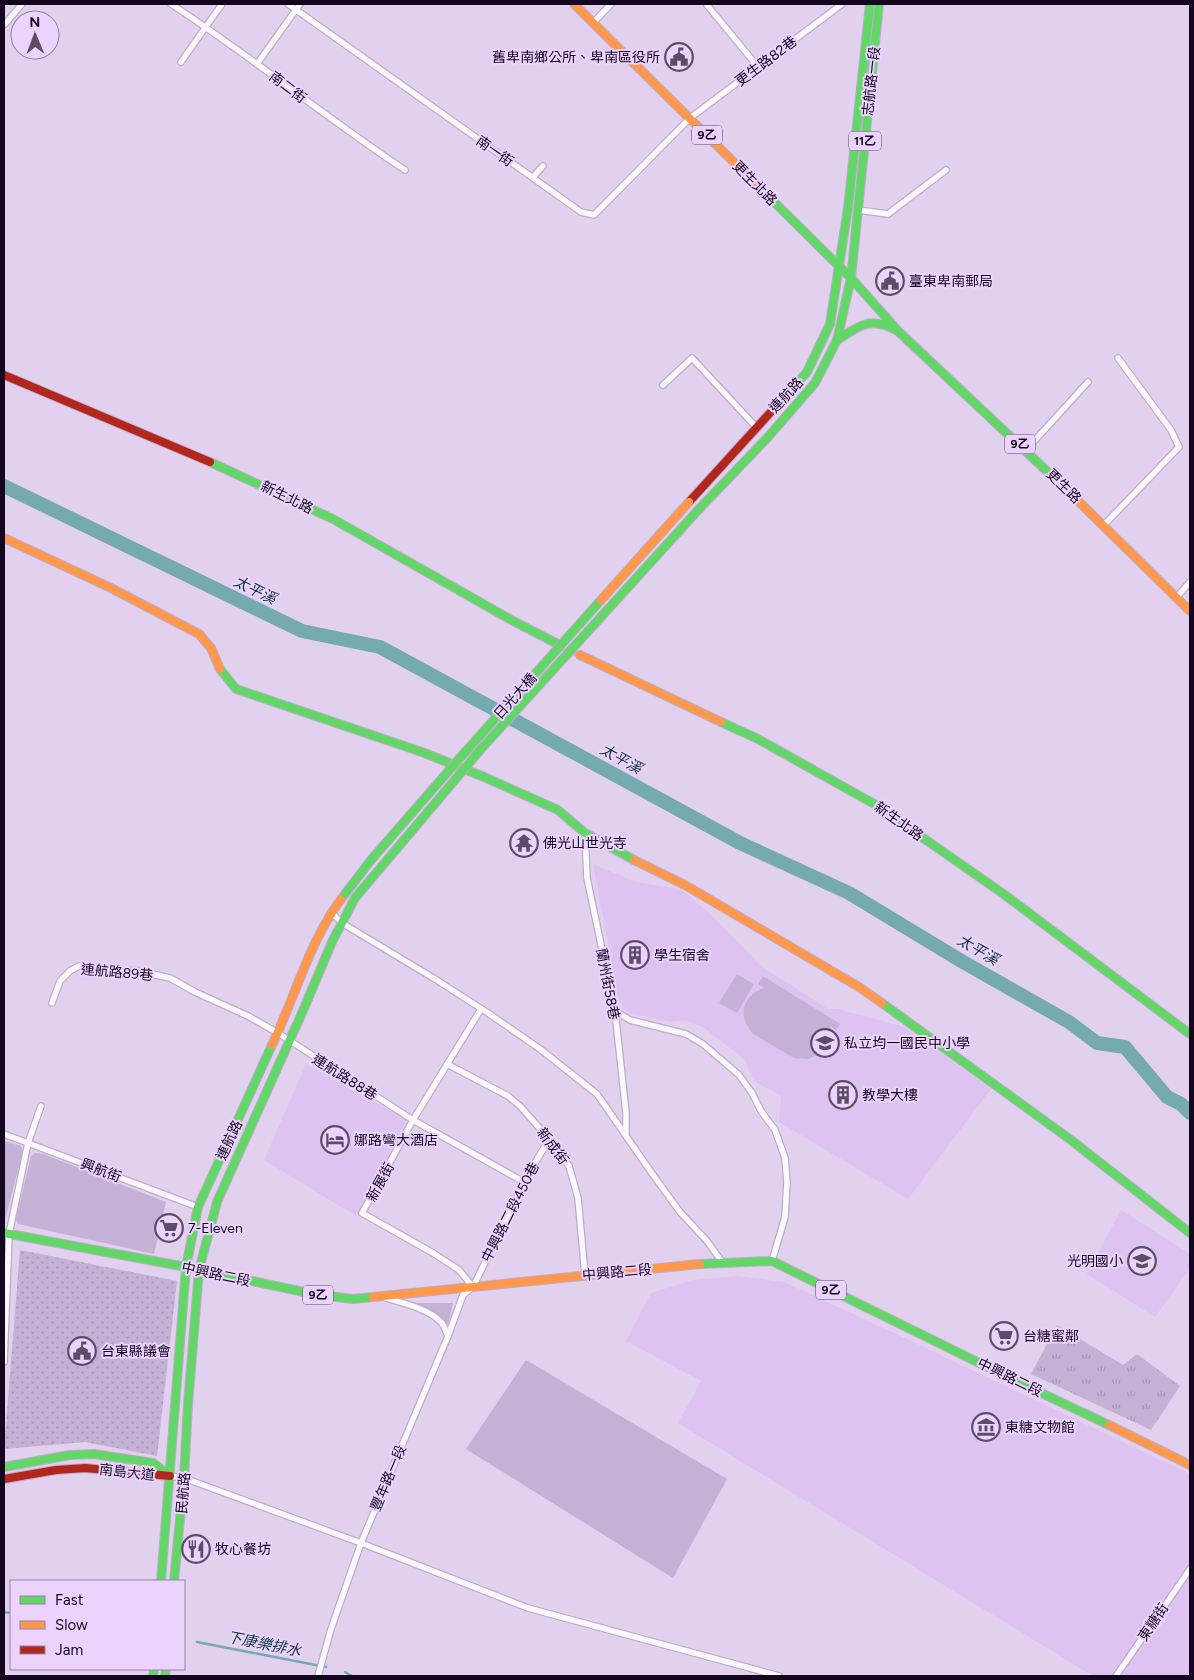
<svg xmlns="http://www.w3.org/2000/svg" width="1194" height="1680" font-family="Figtree,'Noto Sans TC',sans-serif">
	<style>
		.built { fill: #dec3f2 }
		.grass { fill: #c5b1d5 }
		.park { fill: url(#park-tufts) }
		.garden { fill: url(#garden-dots) }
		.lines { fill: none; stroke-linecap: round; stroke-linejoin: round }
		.stream { stroke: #74aab0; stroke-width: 2.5 }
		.river { stroke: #74aab0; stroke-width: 14 }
		.secondary-tunnel { stroke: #c2b2cf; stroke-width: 8; stroke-dasharray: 8 4; stroke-linecap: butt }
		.street-casing { stroke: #bcadc8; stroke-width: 8 }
		.fast-casing { stroke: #bcadc8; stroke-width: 10 }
		.slow-casing { stroke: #bcadc8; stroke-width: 10 }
		.jam-casing { stroke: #bcadc8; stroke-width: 10 }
		.street { stroke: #faf8fc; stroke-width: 5.5 }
		.fast { stroke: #63d668; stroke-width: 8 }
		.slow { stroke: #ff974d; stroke-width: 8 }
		.jam { stroke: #b3261e; stroke-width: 8 }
		.fast-bridge-casing { stroke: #bcadc8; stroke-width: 10; stroke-linecap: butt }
		.slow-bridge-casing { stroke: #bcadc8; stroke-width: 10; stroke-linecap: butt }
		.fast-bridge { stroke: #63d668; stroke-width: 8 }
		.slow-bridge { stroke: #ff974d; stroke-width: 8 }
		.labels { text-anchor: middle; stroke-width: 4; stroke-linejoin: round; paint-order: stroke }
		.shield { fill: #ebd3fe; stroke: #544461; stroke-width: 1 }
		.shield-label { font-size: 12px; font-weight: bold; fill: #14061e }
		.poi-label { font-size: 14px; fill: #14061e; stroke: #ebd3fe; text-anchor: start }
		.street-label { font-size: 14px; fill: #14061e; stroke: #ebd3fe }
		.water-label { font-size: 15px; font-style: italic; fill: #0e3734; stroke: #ebd3fe }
	</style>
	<defs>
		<pattern id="park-tufts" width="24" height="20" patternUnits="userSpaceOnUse" patternTransform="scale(1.25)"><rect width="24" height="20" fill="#c5b1d5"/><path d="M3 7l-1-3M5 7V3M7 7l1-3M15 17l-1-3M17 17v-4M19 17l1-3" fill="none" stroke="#a897b6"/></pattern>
		<pattern id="garden-dots" width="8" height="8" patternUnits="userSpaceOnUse" patternTransform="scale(1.25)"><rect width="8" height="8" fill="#c5b1d5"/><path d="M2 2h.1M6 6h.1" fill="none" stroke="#a897b6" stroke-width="1.8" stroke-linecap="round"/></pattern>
	</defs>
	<rect width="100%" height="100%" fill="#e1d0ee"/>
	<g class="built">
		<polygon points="593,864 636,882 681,889 712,916 761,966 828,1009 838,1009 904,1027 991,1089 908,1199 779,1122 781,1096 754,1081 744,1059 703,1027 686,1020 670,1022 630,1013 622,1007 618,996 615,978"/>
		<polygon points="306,1064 407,1120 356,1216 264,1160"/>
		<polygon points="1121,1210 1190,1254 1190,1268 1155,1317 1087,1274"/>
		<polygon points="737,1276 784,1282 890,1331 1190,1474 1190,1676 1093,1676 678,1423 701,1381 626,1341 651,1293 693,1280"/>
	</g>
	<g class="grass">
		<polygon points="737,974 754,984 737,1013 719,1003"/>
		<path d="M 763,976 L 840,1024 L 836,1030 L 830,1026 L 831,1040 L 827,1047 L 822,1053 L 808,1059 L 794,1058 L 753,1034 C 737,1016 742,996 764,988 L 758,984 Z"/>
		<polygon points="4,1141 21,1146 23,1151 6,1216 4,1218"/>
		<polygon points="35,1153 43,1154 166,1202 154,1254 18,1224 16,1219 31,1156"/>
		<polygon points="415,1303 453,1303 448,1325 445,1321"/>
		<polygon points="526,1360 727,1479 673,1578 466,1449"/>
	</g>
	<polygon class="park" points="1057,1325 1123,1365 1137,1354 1180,1386 1151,1430 1031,1374"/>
	<polygon class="garden" points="20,1250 177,1281 157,1456 85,1442 4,1449"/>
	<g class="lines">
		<g class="stream">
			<polyline points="4,1612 11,1613"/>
			<polyline points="197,1642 326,1667"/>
			<polyline points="345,1672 352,1676"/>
		</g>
		<polyline class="river" points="4,486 302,631 380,647 740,843 849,893 963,962 1069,1022 1097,1043 1125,1047 1167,1097 1181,1104 1190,1113"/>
		<polyline class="secondary-tunnel" points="558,644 580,655"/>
		<defs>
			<g id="street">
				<path d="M 171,4 C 251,56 325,117 405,170"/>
				<polyline points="288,4 581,212 594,215 690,118 842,4"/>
				<polyline points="707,5 758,67"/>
				<polyline points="593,23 611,4"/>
				<polyline points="5,24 22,4"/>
				<polyline points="181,62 222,4"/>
				<polyline points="257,64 300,4"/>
				<polyline points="533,177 543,166"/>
				<polyline points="858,210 888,214 946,170"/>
				<polyline points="663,385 692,358 756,427"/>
				<polyline points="1026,450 1088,382"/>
				<polyline points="1104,525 1179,447 1171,430 1118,358"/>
				<polyline points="1176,598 1190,582"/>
				<polyline points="585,833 587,878 615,1011 626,1113 626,1135"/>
				<polyline points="331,912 342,923 435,979 488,1013 540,1049 597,1094 651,1172 680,1212 707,1241 722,1262"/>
				<polyline points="52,1003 60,981 70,971 79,966 110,970 138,971 170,978 195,992 248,1016 278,1033 413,1120 524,1182"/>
				<polyline points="615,1011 630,1020 686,1034 703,1044 739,1075 752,1093 761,1111 775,1130 785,1158 787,1182 785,1217 772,1261"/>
				<polyline points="447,1064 508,1096 520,1106 549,1139 569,1166 578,1198 585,1275"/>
				<polyline points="4,1134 198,1207"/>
				<polyline points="473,1287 459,1270 433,1253 362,1213 413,1120 481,1009"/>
				<path d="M 386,1298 C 403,1303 429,1309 441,1322 C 444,1325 446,1332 448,1336"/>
				<polyline points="4,1362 9,1234 28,1143 41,1106"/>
				<polyline points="170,1476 184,1478 361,1543 528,1608 779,1676"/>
				<polyline points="318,1676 331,1629 361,1543 448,1336 463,1295 473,1287 524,1182 549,1139"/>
				<polyline points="1116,1676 1190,1569"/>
			</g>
			<g id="fast">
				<polyline points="771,199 851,278 899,332 1068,491"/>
				<polyline points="839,266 848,208 870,4"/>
				<polyline points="851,278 879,4"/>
				<path d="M 837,340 C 859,326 870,316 896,330"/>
				<polyline points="779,403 807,372 830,324 839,266"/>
				<polyline points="210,462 333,519 515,622 558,644"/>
				<polyline points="700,508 768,437 815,383 837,340 851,278"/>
				<polyline points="220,669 236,689 422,752 484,777 558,810 585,833 634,860"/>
				<polyline points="721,722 758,739 876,805 1005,895 1190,1034"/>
				<polyline points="882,1003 1071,1140 1190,1233"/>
				<polyline points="4,1233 186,1267 313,1294 353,1299 373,1297"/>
				<polyline points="700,1264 772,1261 1018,1382 1109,1425"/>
				<polyline points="4,1467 70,1455 94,1454 153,1463 170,1476"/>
				<polyline points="161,1581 186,1267 198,1207 272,1045"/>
				<polyline points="174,1581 184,1478 188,1404 199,1270 217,1202 302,1013 332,942 355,898"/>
				<polyline points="153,1676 154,1669"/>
				<polyline points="165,1676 166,1669"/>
			</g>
			<g id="slow">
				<polyline points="574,4 771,199"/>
				<polyline points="1068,491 1190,611"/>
				<polyline points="4,538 111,588 199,634 211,648 220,669"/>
				<polyline points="580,655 721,722"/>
				<polyline points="634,860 685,885 859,987 882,1003"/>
				<path d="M 272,1045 C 296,995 310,938 345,894"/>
				<polyline points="373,1297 700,1264"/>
				<polyline points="1109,1425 1190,1465"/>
			</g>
			<g id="jam">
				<polyline points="4,375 210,462"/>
				<polyline points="689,502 779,403"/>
				<polyline points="4,1479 56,1470 85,1468 170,1476"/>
			</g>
		</defs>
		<use href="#street" class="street-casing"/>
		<use href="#fast" class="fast-casing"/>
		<use href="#slow" class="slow-casing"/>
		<use href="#jam" class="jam-casing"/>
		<use href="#street" class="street"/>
		<use href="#fast" class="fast"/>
		<use href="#slow" class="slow"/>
		<use href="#jam" class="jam"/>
		<defs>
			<g id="fast-bridge">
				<polyline points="345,894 371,860 459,759 601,600"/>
				<polyline points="355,898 481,749 700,508"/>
			</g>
			<polyline id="slow-bridge" points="601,600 689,502"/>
		</defs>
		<use href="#fast-bridge" class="fast-bridge-casing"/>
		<use href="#slow-bridge" class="slow-bridge-casing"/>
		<use href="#fast-bridge" class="fast-bridge"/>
		<use href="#slow-bridge" class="slow-bridge"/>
	</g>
	<defs>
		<symbol id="civic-ring" viewBox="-11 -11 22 22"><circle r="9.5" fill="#ebd3fe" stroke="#5c4d67" stroke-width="1.5"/><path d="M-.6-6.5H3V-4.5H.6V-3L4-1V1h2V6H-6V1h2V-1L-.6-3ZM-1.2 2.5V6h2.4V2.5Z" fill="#5c4d67"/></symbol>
		<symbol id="temple-ring" viewBox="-11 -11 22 22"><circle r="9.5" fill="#ebd3fe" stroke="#5c4d67" stroke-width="1.5"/><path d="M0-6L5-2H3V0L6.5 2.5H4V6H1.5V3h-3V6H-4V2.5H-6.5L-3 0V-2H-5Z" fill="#5c4d67"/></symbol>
		<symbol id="building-ring" viewBox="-11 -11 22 22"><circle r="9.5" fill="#ebd3fe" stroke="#5c4d67" stroke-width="1.5"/><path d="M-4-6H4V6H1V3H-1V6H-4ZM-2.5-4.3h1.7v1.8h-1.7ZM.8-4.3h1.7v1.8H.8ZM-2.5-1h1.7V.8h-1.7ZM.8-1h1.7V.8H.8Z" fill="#5c4d67"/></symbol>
		<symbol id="school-ring" viewBox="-11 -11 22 22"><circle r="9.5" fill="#ebd3fe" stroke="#5c4d67" stroke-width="1.5"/><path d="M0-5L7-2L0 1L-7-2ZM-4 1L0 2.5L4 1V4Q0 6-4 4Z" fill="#5c4d67"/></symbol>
		<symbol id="hotel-ring" viewBox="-11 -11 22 22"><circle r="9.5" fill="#ebd3fe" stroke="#5c4d67" stroke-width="1.5"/><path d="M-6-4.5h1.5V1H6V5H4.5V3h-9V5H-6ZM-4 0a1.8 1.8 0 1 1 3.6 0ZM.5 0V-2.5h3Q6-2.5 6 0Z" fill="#5c4d67"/></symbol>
		<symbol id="supermarket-ring" viewBox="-11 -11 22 22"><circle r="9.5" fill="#ebd3fe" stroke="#5c4d67" stroke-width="1.5"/><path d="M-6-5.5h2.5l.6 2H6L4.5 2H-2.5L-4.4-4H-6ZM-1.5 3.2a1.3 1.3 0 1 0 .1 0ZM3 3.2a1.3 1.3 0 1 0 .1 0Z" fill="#5c4d67"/></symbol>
		<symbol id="museum-ring" viewBox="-11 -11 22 22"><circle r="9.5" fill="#ebd3fe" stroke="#5c4d67" stroke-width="1.5"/><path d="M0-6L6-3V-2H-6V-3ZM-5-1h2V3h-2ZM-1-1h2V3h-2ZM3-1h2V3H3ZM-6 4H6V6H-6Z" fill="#5c4d67"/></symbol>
		<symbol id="restaurant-ring" viewBox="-11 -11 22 22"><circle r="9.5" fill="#ebd3fe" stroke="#5c4d67" stroke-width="1.5"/><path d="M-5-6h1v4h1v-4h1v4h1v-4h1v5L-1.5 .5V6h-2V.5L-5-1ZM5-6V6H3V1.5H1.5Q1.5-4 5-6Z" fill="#5c4d67"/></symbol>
	</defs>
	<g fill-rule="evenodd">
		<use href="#civic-ring" x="663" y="41" width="32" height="32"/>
		<use href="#civic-ring" x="874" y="265" width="32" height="32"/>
		<use href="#temple-ring" x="508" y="827" width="32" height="32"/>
		<use href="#building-ring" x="619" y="939" width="32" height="32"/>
		<use href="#school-ring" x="809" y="1027" width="32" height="32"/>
		<use href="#building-ring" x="827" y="1079" width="32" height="32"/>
		<use href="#hotel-ring" x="319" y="1124" width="32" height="32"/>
		<use href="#supermarket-ring" x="153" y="1212" width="32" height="32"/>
		<use href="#school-ring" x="1126" y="1245" width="32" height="32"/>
		<use href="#supermarket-ring" x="988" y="1320" width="32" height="32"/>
		<use href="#civic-ring" x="66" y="1335" width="32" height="32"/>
		<use href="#museum-ring" x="970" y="1411" width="32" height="32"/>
		<use href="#restaurant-ring" x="180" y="1533" width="32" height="32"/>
	</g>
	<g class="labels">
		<g class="shield">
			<rect x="692" y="125.5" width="30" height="19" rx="4"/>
			<rect x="849" y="131.5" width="32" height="19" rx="4"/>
			<rect x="1005" y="434.5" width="30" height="19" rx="4"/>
			<rect x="816" y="1280.5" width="30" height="19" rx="4"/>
			<rect x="303" y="1285.5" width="30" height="19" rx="4"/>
		</g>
		<g class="shield-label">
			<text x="707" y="139">9乙</text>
			<text x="865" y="145">11乙</text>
			<text x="1020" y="448">9乙</text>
			<text x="831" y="1294">9乙</text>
			<text x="318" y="1299">9乙</text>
		</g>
		<g class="poi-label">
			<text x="660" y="62" text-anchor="end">舊卑南鄉公所、卑南區役所</text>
			<text x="909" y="286">臺東卑南郵局</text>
			<text x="543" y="848">佛光山世光寺</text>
			<text x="654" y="960">學生宿舍</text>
			<text x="844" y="1048">私立均一國民中小學</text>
			<text x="862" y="1100">教學大樓</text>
			<text x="354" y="1145">娜路彎大酒店</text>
			<text x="188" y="1233">7-Eleven</text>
			<text x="1123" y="1266" text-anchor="end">光明國小</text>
			<text x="1023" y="1341">台糖蜜鄰</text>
			<text x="101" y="1356">台東縣議會</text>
			<text x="1005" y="1432">東糖文物館</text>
			<text x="215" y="1554">牧心餐坊</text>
		</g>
		<g class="street-label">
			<text transform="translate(766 61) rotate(-37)" y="5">更生路82巷</text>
			<text transform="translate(871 81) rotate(-84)" y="5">志航路一段</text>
			<text transform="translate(288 87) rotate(37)" y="5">南二街</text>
			<text transform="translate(495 151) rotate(35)" y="5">南一街</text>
			<text transform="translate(755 183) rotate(45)" y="5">更生北路</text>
			<text transform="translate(786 395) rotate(-47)" y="5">連航路</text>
			<text transform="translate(1064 486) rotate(44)" y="5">更生路</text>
			<text transform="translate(287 497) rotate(26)" y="5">新生北路</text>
			<text transform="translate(515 696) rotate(-48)" y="5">日光大橋</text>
			<text transform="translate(899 821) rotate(35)" y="5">新生北路</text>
			<text transform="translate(117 972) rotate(5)" y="5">連航路89巷</text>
			<text transform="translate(608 984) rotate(79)" y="5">蘭州街58巷</text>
			<text transform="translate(345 1077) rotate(32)" y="5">連航路88巷</text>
			<text transform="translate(229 1140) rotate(-65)" y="5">連航路</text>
			<text transform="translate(553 1146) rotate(53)" y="5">新成街</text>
			<text transform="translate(101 1170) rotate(21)" y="5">興航街</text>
			<text transform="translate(380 1182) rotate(-61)" y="5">新展街</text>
			<text transform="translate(510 1212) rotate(-63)" y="5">中興路二段450巷</text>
			<text transform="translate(617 1272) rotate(-5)" y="5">中興路二段</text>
			<text transform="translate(216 1274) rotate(12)" y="5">中興路二段</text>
			<text transform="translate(1010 1377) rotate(26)" y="5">中興路二段</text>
			<text transform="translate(127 1472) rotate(6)" y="5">南島大道</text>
			<text transform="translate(388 1478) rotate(-67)" y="5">豐年路一段</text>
			<text transform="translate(183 1493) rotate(-85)" y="5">民航路</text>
			<text transform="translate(1153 1622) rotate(-56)" y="5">東糖街</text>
		</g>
		<g class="water-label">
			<text transform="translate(255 590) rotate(26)" y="5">太平溪</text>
			<text transform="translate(621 759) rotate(29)" y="5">太平溪</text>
			<text transform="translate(978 950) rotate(30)" y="5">太平溪</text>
			<text transform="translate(264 1644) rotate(11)" y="5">下康樂排水</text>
		</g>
	</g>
	<rect width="1194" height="1680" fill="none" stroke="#14061e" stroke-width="10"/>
	<rect x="10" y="1580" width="175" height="90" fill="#ebd3fe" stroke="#9581a4"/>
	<rect x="20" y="1596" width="25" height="8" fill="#63d668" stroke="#9581a4"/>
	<text x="55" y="1605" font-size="15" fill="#14061e">Fast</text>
	<rect x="20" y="1621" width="25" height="8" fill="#ff974d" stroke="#9581a4"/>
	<text x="55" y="1630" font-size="15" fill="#14061e">Slow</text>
	<rect x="20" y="1646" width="25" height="8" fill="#b3261e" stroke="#9581a4"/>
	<text x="55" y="1655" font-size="15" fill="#14061e">Jam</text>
	<g transform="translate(35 35) rotate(359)"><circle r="24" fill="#ebd3fe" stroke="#9581a4"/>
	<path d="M0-4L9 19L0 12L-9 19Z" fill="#5c4d67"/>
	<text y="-8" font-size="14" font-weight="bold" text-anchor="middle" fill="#14061e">N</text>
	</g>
</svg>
